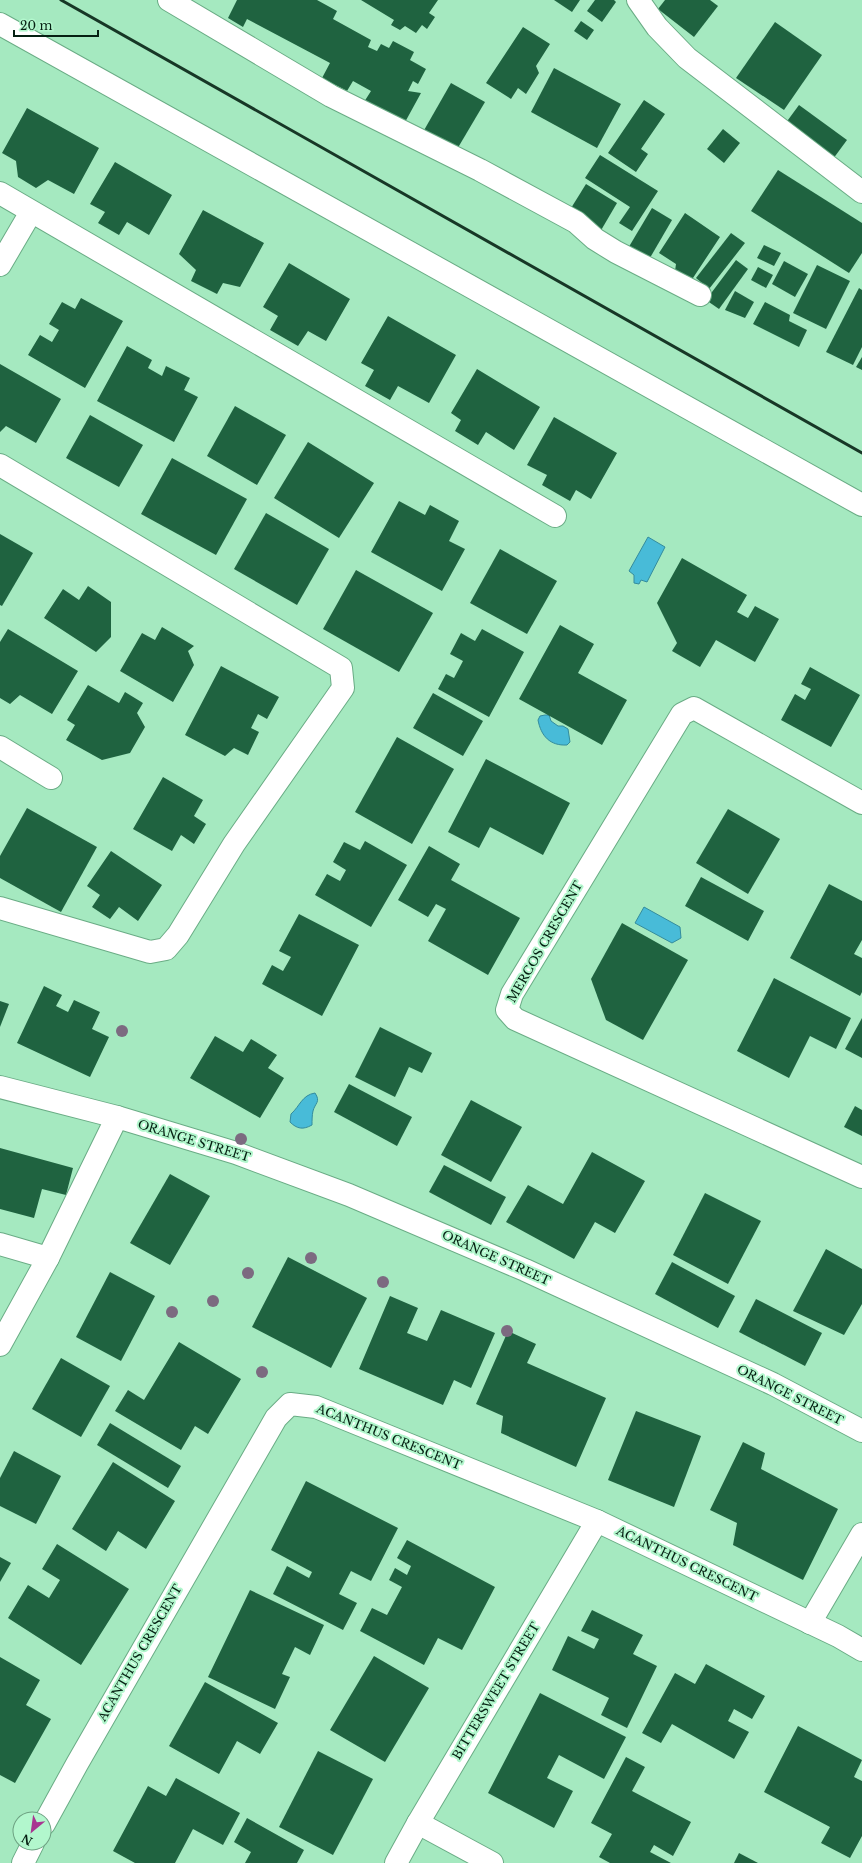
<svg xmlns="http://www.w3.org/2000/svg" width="862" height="1863" font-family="'Libre Baskerville',serif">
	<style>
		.water { fill: #48bbd8; stroke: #348c9d }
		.building { fill: #1f6340 }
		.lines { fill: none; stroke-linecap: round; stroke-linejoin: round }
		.street-casing { stroke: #6aac85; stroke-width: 24 }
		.street { stroke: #fff; stroke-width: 22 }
		.rail { stroke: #173726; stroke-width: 3 }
		.tree { fill: #7c6a80 }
		.labels { text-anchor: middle; stroke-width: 4; stroke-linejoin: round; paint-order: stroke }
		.street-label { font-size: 12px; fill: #052012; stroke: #b2f7cd }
	</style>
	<rect width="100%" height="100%" fill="#a5e9c0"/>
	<g class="water">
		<polygon points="648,537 665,547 647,582 641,580 639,584 634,583 634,575 629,571"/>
		<path d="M 545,715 L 549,715 L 551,721 L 558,726 L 563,726 L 568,729 L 570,742 L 567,745 C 550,746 541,736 538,720 L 540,716 Z"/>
		<polygon points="644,907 680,927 681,938 672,943 635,923"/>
		<path d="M 315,1093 C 321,1102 315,1103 313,1111 C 312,1115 312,1121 312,1125 C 303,1130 297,1129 290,1122 L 291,1114 C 300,1106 302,1095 315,1093 Z"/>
	</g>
	<g class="building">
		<polygon points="237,0 317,0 337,11 333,19 371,40 368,47 377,51 381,44 389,48 393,41 414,52 410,60 426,69 418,84 413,81 408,91 421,93 404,124 364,102 371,91 353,81 347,91 322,78 330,63 247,19 243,27 228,18"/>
		<polygon points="361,0 438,0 429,13 435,17 427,29 422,25 416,33 405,26 400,30 391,25 394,20"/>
		<polygon points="554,0 580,0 572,12"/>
		<polygon points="595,0 614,0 616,2 602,22 587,11"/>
		<polygon points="665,0 710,0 718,6 694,37 658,9"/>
		<polygon points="581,21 594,30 587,40 574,31"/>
		<polygon points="775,22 822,55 784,110 736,78"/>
		<polygon points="523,27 550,44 536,66 539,73 526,94 518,88 511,99 486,83"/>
		<polygon points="554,68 621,104 597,148 531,112"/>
		<polygon points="451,83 485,102 456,151 423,132"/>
		<polygon points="644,100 665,114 641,149 648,154 636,172 608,153"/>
		<polygon points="799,105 847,140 833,159 785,124"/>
		<polygon points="27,108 99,148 74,194 48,180 36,188 18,177 16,161 2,153"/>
		<polygon points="723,129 740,143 724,163 707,149"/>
		<polygon points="600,155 658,191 632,231 619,223 630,207 585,178"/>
		<polygon points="115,162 172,195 149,235 127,222 119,235 98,223 105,212 90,204"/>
		<polygon points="778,170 862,223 862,253 849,273 751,211"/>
		<polygon points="586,184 617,203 600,232 568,213"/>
		<polygon points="652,208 672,220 647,263 627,250"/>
		<polygon points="203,210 264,243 240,287 223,283 217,294 191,281 196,270 179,254"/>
		<polygon points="685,213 720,237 691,281 675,271 676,264 659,253"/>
		<polygon points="731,233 745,243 709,289 696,278"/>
		<polygon points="764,245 781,253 774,266 757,258"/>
		<polygon points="736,260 748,269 719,309 706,300"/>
		<polygon points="784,261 808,274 795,297 772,284"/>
		<polygon points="289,263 350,299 326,341 308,331 298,346 270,330 278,316 263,307"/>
		<polygon points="817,265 850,281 826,329 793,313"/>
		<polygon points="758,267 773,275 766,288 751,280"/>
		<polygon points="859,288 862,290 862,347 853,365 826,352"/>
		<polygon points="735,291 754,302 745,318 725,310"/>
		<polygon points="81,298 123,321 85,388 28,355 40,335 52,342 59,330 49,324 62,302 75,309"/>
		<polygon points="765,302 790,315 789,321 807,330 799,347 753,324"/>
		<polygon points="388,316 456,355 429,403 398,386 390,400 365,386 374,370 361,363"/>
		<polygon points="127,346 152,360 148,368 162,376 166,366 190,378 184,390 198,397 174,442 97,401"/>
		<polygon points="862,357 862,370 856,367"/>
		<polygon points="0,364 61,399 36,443 6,426 0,432"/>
		<polygon points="477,369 540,407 514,450 486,432 478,445 455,431 461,420 451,413"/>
		<polygon points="235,406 286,435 257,485 207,456"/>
		<polygon points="90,415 143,445 119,487 66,458"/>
		<polygon points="554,417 617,453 591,499 576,490 570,501 542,485 547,475 527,465"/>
		<polygon points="308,442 374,483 339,538 274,498"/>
		<polygon points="172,458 247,499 216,555 141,514"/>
		<polygon points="399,501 425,515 430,505 459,521 449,541 465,549 442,591 371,552"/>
		<polygon points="266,513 329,549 297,605 234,569"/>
		<polygon points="0,534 33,553 2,606 0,605"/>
		<polygon points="500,549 557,581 527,634 470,603"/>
		<polygon points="682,558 747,595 737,612 748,618 755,606 779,619 755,662 716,640 700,667 672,651 677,643 657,603"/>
		<polygon points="356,570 433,613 399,672 323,629"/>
		<polygon points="88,586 111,602 111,637 96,652 44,618 63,589 79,600"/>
		<polygon points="560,625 594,644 578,673 627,700 602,745 519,699"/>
		<polygon points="162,627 194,646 188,651 194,665 173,702 120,671 142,633 155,640"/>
		<polygon points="8,629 78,671 52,714 20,695 10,704 0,698 0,642"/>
		<polygon points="482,629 524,652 489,717 438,689 446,674 454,678 463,661 450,654 461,633 475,641"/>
		<polygon points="221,666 279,697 267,719 258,714 251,728 259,732 248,755 234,748 225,756 185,735"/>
		<polygon points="810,667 860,695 831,747 781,720 795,694 805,700 811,689 801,684"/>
		<polygon points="88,685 119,703 125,692 143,703 137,713 145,727 130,753 102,760 66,740 75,725 67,720"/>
		<polygon points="433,693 483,721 463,756 413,728"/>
		<polygon points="397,737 454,769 412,844 355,812"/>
		<polygon points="486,759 570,803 543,855 490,827 479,848 448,832"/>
		<polygon points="163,777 203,800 194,816 206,824 194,844 181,835 172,851 133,829"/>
		<polygon points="27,808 97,847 61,912 0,878 0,856"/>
		<polygon points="728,809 780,839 748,894 696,863"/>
		<polygon points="365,841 407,865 371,927 315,895 327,874 340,881 346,870 333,862 344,842 360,850"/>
		<polygon points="429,846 460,864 451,880 520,918 488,975 428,941 446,909 436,904 428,917 398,900"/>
		<polygon points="111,851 162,885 138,921 119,907 110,919 92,907 100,895 87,886"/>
		<polygon points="701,877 764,911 748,941 685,906"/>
		<polygon points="829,884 862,901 862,940 854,954 862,958 862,992 860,996 790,958"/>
		<polygon points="299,914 359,945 322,1016 262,984 272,965 283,971 291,957 279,951"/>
		<polygon points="622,923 688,960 643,1040 606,1020 591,979"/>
		<polygon points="774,978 851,1018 836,1049 810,1036 789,1078 737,1051"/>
		<polygon points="44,986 62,995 56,1006 68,1012 74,1000 100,1012 92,1029 109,1037 90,1077 17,1043"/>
		<polygon points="0,1001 9,1004 0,1027"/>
		<polygon points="862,1018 862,1058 845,1049"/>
		<polygon points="380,1027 432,1053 422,1073 409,1067 395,1097 355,1077"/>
		<polygon points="215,1036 243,1052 251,1039 277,1055 268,1068 284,1078 260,1118 190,1078"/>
		<polygon points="349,1084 412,1117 397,1146 334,1112"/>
		<polygon points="471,1100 522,1127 491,1182 441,1155"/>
		<polygon points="855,1106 862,1110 862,1136 844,1127"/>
		<polygon points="0,1148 73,1168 66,1195 42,1189 34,1218 0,1209"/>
		<polygon points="592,1152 645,1181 615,1233 595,1222 574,1259 506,1222 528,1185 563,1204"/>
		<polygon points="444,1165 506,1197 491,1225 429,1192"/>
		<polygon points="170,1174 210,1196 170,1265 130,1243"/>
		<polygon points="705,1193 761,1221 728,1284 673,1255"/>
		<polygon points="826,1249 862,1269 862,1304 844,1335 793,1311"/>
		<polygon points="288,1257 367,1298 331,1368 252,1327"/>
		<polygon points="672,1262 735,1296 718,1328 655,1294"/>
		<polygon points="110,1272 155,1296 121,1361 76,1337"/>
		<polygon points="390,1296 418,1308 407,1333 427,1341 441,1310 495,1333 471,1388 454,1380 443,1405 359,1369"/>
		<polygon points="756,1299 822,1333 805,1366 739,1332"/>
		<polygon points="508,1331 536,1344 527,1363 606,1398 576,1467 501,1433 503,1416 476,1404"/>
		<polygon points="179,1342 241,1379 208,1434 195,1426 181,1450 115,1411 128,1390 144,1400"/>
		<polygon points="61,1358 110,1386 81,1437 32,1409"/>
		<polygon points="636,1411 701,1436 674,1507 608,1480"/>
		<polygon points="110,1423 181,1466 168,1488 97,1445"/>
		<polygon points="743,1442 765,1453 761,1469 838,1509 803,1580 733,1545 737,1523 710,1510"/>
		<polygon points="14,1451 61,1476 36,1524 0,1506 0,1478"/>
		<polygon points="113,1462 175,1501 146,1549 118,1531 106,1551 72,1529"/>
		<polygon points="306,1481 398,1528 371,1581 351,1571 339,1594 357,1603 343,1630 273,1594 287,1566 309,1578 312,1572 271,1550"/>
		<polygon points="407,1540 495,1587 462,1650 438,1638 424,1665 360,1631 372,1608 387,1615 402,1587 389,1580 395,1568 407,1575 411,1566 397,1558"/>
		<polygon points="57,1544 129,1589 81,1665 8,1618 28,1585 49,1598 60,1580 42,1569"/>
		<polygon points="0,1557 11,1563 0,1582"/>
		<polygon points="250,1590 324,1625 310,1655 295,1647 282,1674 290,1677 275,1709 208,1677"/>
		<polygon points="592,1610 643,1635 633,1654 657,1666 627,1728 601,1715 609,1698 552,1670 568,1636 594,1649 599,1639 581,1631"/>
		<polygon points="374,1656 429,1688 385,1762 330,1730"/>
		<polygon points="0,1657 40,1680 26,1705 51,1719 15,1783 0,1775"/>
		<polygon points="706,1664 765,1696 752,1719 734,1709 728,1721 749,1732 734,1759 672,1724 661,1743 642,1733 675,1673 695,1684"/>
		<polygon points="205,1682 278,1723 260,1754 237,1741 219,1774 169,1746"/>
		<polygon points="540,1693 626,1737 604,1779 559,1755 547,1778 573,1791 554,1828 488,1793"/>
		<polygon points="798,1726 862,1760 854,1777 862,1781 862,1836 850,1858 821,1843 830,1827 764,1792"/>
		<polygon points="318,1751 373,1779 333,1855 279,1827"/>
		<polygon points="626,1757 645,1767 632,1791 691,1822 673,1856 654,1845 650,1852 671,1863 610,1863 599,1857 612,1834 591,1823"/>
		<polygon points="176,1778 240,1813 223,1845 193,1829 175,1863 135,1863 113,1851 148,1786 166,1796"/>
		<polygon points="247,1818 304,1850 297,1863 245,1863 251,1852 234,1842"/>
		<polygon points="739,1853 758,1863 734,1863"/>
	</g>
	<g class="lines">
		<defs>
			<g id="street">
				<polyline points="169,0 331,96 480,170 576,222 595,239 616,252 700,295"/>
				<polyline points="638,0 657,27 687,58 862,192"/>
				<polyline points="0,24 862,505"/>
				<polyline points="0,193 555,516"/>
				<polyline points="0,265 31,212"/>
				<polyline points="0,465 341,668 343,688 234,844 178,935 166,949 150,952 0,908"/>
				<polyline points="0,747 51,778"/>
				<polyline points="862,803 694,708 682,714 512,994 507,1010 515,1019 862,1177"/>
				<polyline points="0,1087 117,1117 236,1153 349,1195 525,1270 773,1384 862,1431"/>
				<polyline points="0,1244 48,1258"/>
				<polyline points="0,1345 48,1258 117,1117"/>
				<polyline points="810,1623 862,1534"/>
				<polyline points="418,1823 492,1863"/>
				<polyline points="44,1824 77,1764 276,1418 290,1404 316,1407 597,1521 838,1636 862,1650"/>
				<polyline points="23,1863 33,1843"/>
				<polyline points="396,1863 418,1823 597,1521"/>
			</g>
		</defs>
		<use href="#street" class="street-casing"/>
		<use href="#street" class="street"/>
		<polyline class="rail" points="61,0 862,453"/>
	</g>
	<g class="tree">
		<circle cx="122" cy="1031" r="6"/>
		<circle cx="241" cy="1139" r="6"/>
		<circle cx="311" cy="1258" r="6"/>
		<circle cx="248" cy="1273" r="6"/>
		<circle cx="383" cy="1282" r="6"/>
		<circle cx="213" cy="1301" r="6"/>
		<circle cx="172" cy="1312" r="6"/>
		<circle cx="507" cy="1331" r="6"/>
		<circle cx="262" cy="1372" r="6"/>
	</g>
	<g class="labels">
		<g class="street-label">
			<text transform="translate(545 942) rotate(-60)" y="4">MERCOS CRESCENT</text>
			<text transform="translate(194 1141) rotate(17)" y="4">ORANGE STREET</text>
			<text transform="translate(496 1258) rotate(24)" y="4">ORANGE STREET</text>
			<text transform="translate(790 1395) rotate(27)" y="4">ORANGE STREET</text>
			<text transform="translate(389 1437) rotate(22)" y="4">ACANTHUS CRESCENT</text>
			<text transform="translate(687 1564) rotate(26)" y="4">ACANTHUS CRESCENT</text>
			<text transform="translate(140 1653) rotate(-60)" y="4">ACANTHUS CRESCENT</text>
			<text transform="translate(496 1691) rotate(-59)" y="4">BITTERSWEET STREET</text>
		</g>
	</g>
	<g transform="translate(32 1831) rotate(209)"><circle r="19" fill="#b2f7cd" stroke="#6da182"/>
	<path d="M0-3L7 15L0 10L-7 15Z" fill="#a83691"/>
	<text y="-6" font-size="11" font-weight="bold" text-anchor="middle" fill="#052012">N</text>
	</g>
	<path d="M14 30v6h84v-6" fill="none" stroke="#052012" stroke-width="2"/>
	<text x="20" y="30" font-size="12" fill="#052012" stroke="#b2f7cd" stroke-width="3" paint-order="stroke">20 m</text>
</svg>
